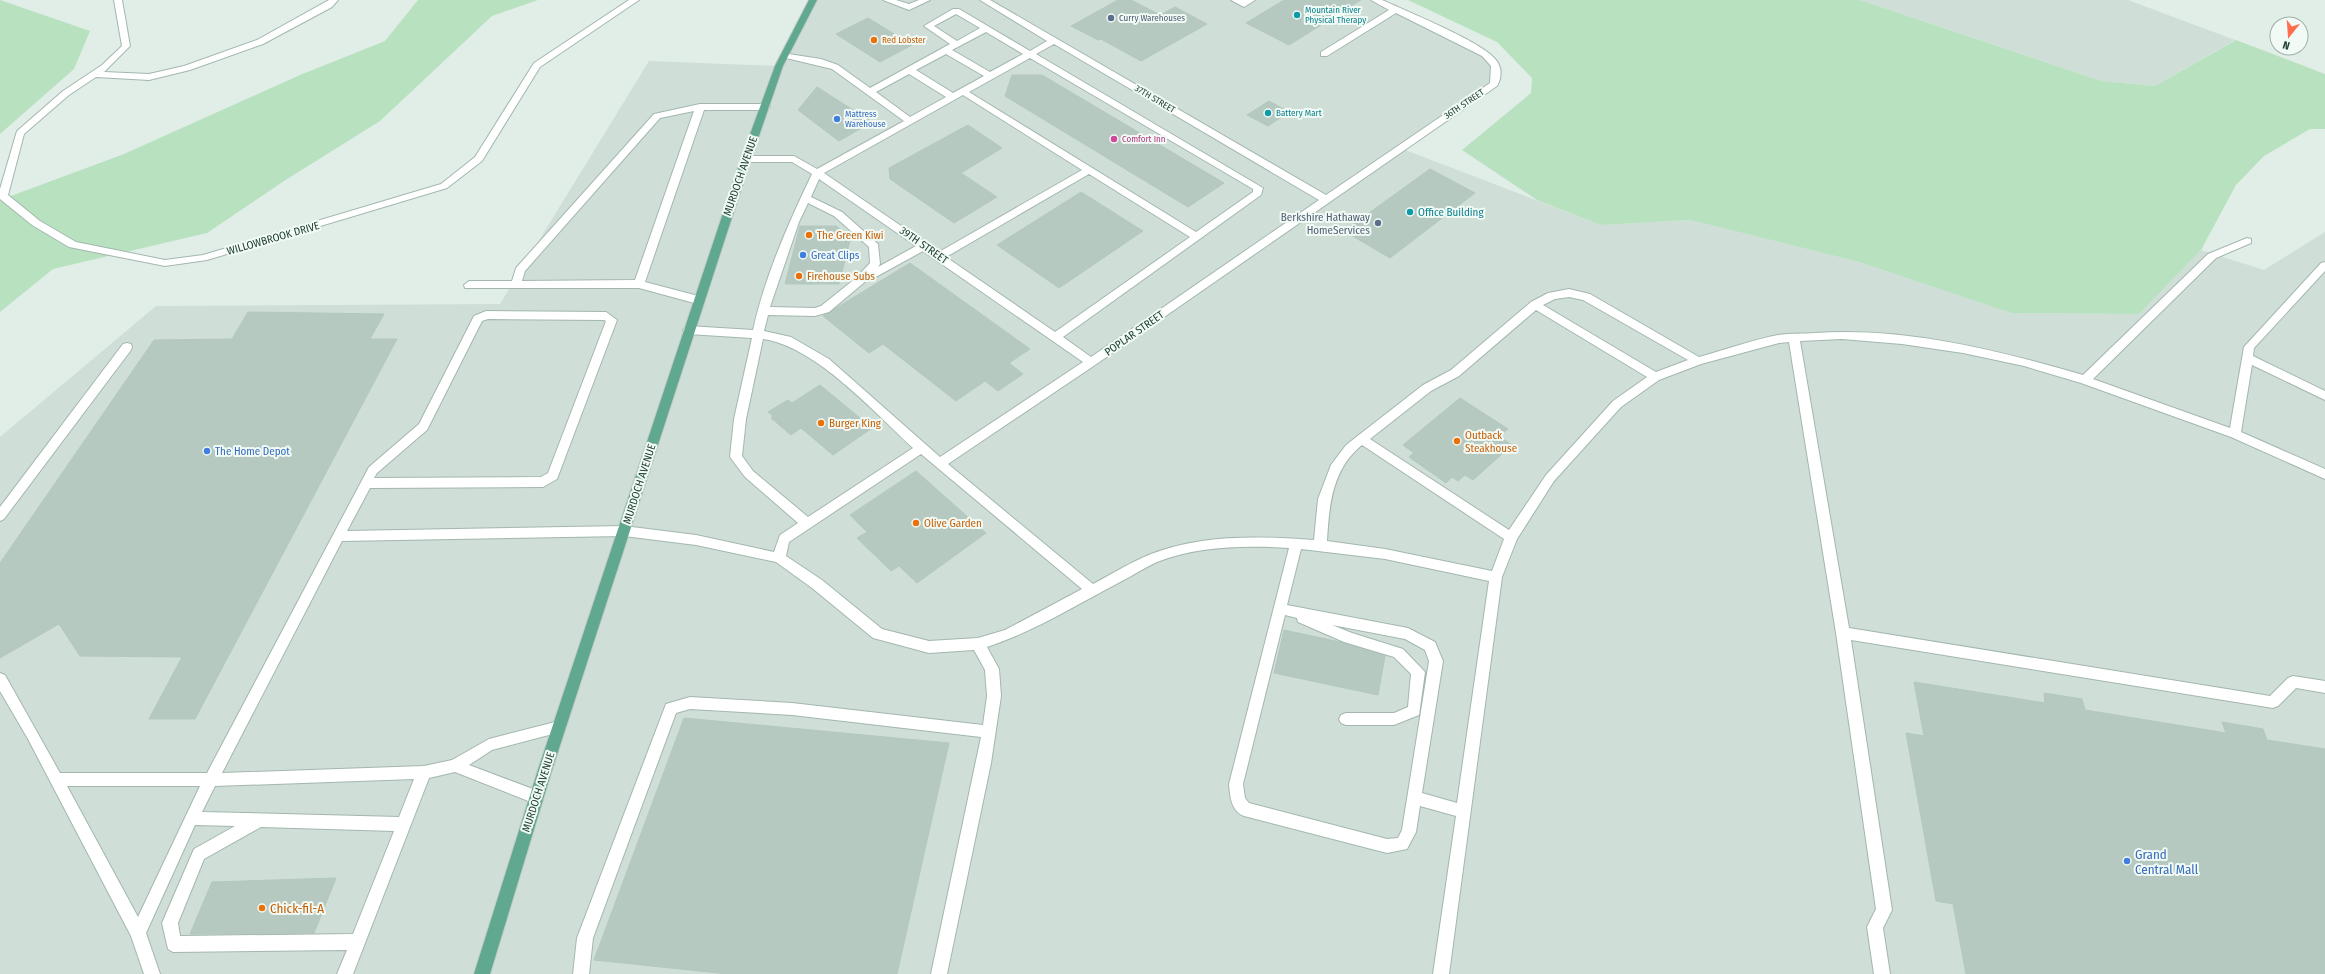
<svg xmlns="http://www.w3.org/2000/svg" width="2325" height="974" font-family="'Fira Sans Condensed',sans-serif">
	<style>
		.built { fill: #cfded6 }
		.green { fill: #b8e1c0 }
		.building { fill: #b6c9c0; stroke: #b3c8be }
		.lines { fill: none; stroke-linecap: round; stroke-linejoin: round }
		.minor-casing { stroke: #a3b7ae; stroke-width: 2 }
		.major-casing { stroke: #c0cac6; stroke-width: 2 }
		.minor { fill: #fff; fill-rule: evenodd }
		.major { fill: #61a891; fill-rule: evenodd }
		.culture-dot { fill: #0f9aa8; stroke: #f2faf5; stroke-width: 1.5 }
		.service-dot { fill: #5c6f8a; stroke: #f2faf5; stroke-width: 1.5 }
		.food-dot { fill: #e8710a; stroke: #f2faf5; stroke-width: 1.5 }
		.shop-dot { fill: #3f7fe0; stroke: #f2faf5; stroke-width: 1.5 }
		.hotel-dot { fill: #d1479c; stroke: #f2faf5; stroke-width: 1.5 }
		.labels { text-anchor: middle; stroke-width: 4; stroke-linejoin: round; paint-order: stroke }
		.far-culture-label { font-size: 9px; fill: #0d838f; stroke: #f2faf5; text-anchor: start }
		.far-service-label { font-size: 9px; fill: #4e5e75; stroke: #f2faf5; text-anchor: start }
		.far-food-label { font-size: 9px; fill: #c56008; stroke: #f2faf5; text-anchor: start }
		.far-street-label { font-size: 9px; fill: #1f4135; stroke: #f2faf5 }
		.far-shop-label { font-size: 9px; fill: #366cbe; stroke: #f2faf5; text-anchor: start }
		.far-hotel-label { font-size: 9px; fill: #b23c85; stroke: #f2faf5; text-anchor: start }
		.street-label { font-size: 11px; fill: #1f4135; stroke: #f2faf5 }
		.culture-label { font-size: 11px; fill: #0d838f; stroke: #f2faf5; text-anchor: start }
		.service-label { font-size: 11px; fill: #4e5e75; stroke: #f2faf5; text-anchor: end }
		.food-label { font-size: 11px; fill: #c56008; stroke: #f2faf5; text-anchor: start }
		.shop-label { font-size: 11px; fill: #366cbe; stroke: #f2faf5; text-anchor: start }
		.near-shop-label { font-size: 13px; fill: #366cbe; stroke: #f2faf5; text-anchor: start }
		.near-food-label { font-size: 13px; fill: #c56008; stroke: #f2faf5; text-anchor: start }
	</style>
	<rect width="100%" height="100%" fill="#e1eee7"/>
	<g class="built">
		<polygon points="813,0 1375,0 1492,60 1494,84 1400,148 1601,225 1690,220 1859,262 2011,313 2139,314 2201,250 2264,270 2325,232 2325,974 0,974 0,437 156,306 500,304 649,61 779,66"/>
		<polygon points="1860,0 2128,0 2235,40 2155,86 2101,81"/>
	</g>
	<g class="green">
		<polygon points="0,0 90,31 74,69 0,134"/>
		<polygon points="418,0 538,0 492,16 380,121 284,181 207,233 53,269 0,312 0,200 124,154 300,75 385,41"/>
		<polygon points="1408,0 1860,0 2101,81 2155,86 2236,40 2325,74 2325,129 2310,129 2264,156 2236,185 2201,250 2139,314 2011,313 1859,262 1690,220 1601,225 1537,200 1462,150 1531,93 1532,78 1497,42"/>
	</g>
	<g class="building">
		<polygon points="1118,0 1131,0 1160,15 1175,7 1207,24 1141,61 1101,39 1098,40 1071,26"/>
		<polygon points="1284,0 1361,0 1289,45 1246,23"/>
		<polygon points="868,18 912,45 880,62 836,34"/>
		<polygon points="1012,75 1042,75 1224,183 1188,207 1005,96"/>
		<polygon points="817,87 872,122 839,141 798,110"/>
		<polygon points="1269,101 1289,112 1268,126 1247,115"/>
		<polygon points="968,125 1002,148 961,173 997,197 954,223 890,179 889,168"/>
		<polygon points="1430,169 1475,193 1390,258 1344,231"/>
		<polygon points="1081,192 1143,231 1059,288 997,245"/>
		<polygon points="800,226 836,226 851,237 839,284 785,284"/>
		<polygon points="910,263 1030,349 1009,363 1023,374 998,391 985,381 956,401 883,344 869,353 823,316"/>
		<polygon points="248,312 384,314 370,339 397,339 195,719 149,719 182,657 80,656 59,624 0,658 0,563 154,340 232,339"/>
		<polygon points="820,385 872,428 833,455 801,428 791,435 771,418 773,416 768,412 788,400 792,403"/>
		<polygon points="1460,398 1508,429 1499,436 1512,445 1473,480 1465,475 1458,481 1452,477 1446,483 1409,457 1414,453 1403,445"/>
		<polygon points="916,471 986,533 917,583 899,566 891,571 857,538 867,532 850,515"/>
		<polygon points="1284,630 1340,642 1385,656 1378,695 1274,673"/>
		<polygon points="1914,682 2045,703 2044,693 2082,699 2085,710 2226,733 2222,722 2263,729 2267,740 2325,749 2325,974 1966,974 1953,904 1936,901 1906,733 1924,736"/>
		<polygon points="684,718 949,743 897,974 728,974 594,960"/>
		<polygon points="336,878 314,933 190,934 212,882"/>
	</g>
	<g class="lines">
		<defs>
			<g id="minor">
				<polygon points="114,0 122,0 130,46 104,72 149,74 184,66 257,40 329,0 338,0 332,7 263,44 190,70 149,80 96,77 69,95 24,134 8,195 40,221 76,242 165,260 203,255 441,184 475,157 534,63 629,0 639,0 540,67 482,161 447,188 207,260 165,266 69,247 32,225 0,199 0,189 17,131 63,91 102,65 122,46"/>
				<polygon points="883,0 896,0 909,4 919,0 930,0 909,10"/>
				<path d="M 980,0 L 990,0 L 1326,195 L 1490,83 L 1491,66 L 1482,56 L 1396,13 L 1327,56 L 1321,56 L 1321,52 L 1389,10 L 1371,0 L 1382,0 C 1406,11 1483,42 1496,60 C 1502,67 1502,78 1497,86 L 1095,365 L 948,464 L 1093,584 C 1112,574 1131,562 1151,554 C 1203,534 1259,536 1314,540 L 1318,499 L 1331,465 L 1346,445 L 1423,385 L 1451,370 L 1531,302 L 1548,293 L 1569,289 L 1590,294 L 1699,357 C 1725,350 1752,340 1778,335 C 1790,333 1803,334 1815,333 C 1905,327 1997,350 2083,375 L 2208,254 L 2247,238 L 2251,239 L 2251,243 L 2216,258 L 2093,379 L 2230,428 L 2244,347 L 2321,263 L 2325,262 L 2325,271 L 2254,348 L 2253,356 L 2325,391 L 2325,400 L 2252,365 L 2241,432 L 2325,469 L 2325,479 L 2231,437 L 2081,383 L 2024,366 L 1963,353 L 1902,344 L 1842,339 L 1800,341 L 1849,628 L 2270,696 L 2288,678 L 2293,676 L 2325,681 L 2325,693 L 2296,688 L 2278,706 L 2273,708 L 1851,640 L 1892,910 L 1883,928 L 1890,974 L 1874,974 L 1867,927 L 1876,909 L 1836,633 L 1789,342 L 1779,343 L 1701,364 L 1659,380 L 1621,407 L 1554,481 L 1517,539 L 1502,577 L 1449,974 L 1433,974 L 1456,816 L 1420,806 L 1416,832 L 1407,849 L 1387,853 L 1244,816 C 1231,811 1230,796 1229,784 L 1289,548 C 1246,545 1197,546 1157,562 C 1144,568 1132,576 1120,582 C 1076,605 1033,632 987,647 L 999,669 L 1001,696 L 991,763 L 947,974 L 931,974 L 981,737 L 792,715 L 690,709 L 676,713 L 593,938 L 589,974 L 573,974 L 577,938 L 666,704 L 690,697 L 792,703 L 983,725 L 987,696 L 985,670 L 974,650 L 929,653 L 873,638 L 812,588 L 776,562 L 696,545 L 624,536 L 342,541 L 222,773 L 424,766 L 452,760 L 489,739 L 559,721 L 564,723 L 566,727 L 564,731 L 492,750 L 469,765 L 541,792 L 543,797 L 541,802 L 536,804 L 455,772 L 429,778 L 353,974 L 337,974 L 347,950 L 173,952 L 168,949 L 162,923 L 194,849 L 235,826 L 195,825 L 146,933 L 160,974 L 144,974 L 131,936 L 28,739 L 0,691 L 0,673 L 5,675 L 60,773 L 207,773 L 369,467 L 419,424 L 474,316 L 486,311 L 606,312 L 617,320 L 557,479 L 543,487 L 370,488 L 347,531 L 624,526 L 696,535 L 774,552 L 780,535 L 798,523 L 745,477 L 730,457 L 734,419 L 752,338 L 688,334 L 683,330 L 688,326 L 753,330 C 765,276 788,224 812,174 L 792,162 L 746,162 L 741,159 L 746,156 L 794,156 L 817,169 L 904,121 L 832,69 L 782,57 L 782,53 L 821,59 L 838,65 L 870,88 L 950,44 L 924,26 L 953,9 L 959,9 L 1030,51 L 1047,41 ZM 956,14 L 980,28 L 957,41 L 934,26 ZM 986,32 L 1023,54 L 990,72 L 952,50 ZM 1054,44 L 1319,200 L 1091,357 L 1063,337 L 1261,195 L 1263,188 L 1036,54 ZM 946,54 L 984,76 L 953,93 L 916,70 ZM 1030,58 L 1253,189 L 1253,192 L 1196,232 L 969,92 ZM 909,74 L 946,97 L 910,117 L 876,92 ZM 963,95 L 1082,170 L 939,252 L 824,173 ZM 1089,174 L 1190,237 L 1055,332 L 946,257 ZM 819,179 L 916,246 L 878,267 L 880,264 L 878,244 L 842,212 L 811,197 ZM 808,203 L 834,216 L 869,247 L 870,263 L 856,278 L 821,306 L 815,308 L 770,307 L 799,222 ZM 923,251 L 1083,362 L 940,457 L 829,359 L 791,337 L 764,331 L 768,315 L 815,316 L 829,312 L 867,280 L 872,279 ZM 1569,297 L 1583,300 L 1688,360 L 1656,372 L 1543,305 L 1555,299 ZM 1536,310 L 1647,377 L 1613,401 L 1546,475 L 1509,530 L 1370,439 L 1431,391 L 1459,376 ZM 488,319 L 604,320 L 606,321 L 548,473 L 541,477 L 374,478 L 377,473 L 427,430 L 482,321 ZM 763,339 C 815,346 874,412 913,448 L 808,517 L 753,471 L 742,456 L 746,419 ZM 1362,445 L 1504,539 L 1492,571 L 1385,549 L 1327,541 C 1329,506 1332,469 1362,445 ZM 921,454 L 1082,589 L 1005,630 L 978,638 L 929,641 L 882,629 L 822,580 L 786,556 L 789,542 ZM 1301,549 L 1385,559 L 1489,581 L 1457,803 L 1422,793 L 1443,661 L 1435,642 L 1408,628 L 1287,605 ZM 1285,615 L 1297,618 L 1298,622 L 1344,642 L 1394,657 L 1411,674 L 1408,707 L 1394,713 L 1346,713 L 1341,715 L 1339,719 L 1341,723 L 1346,725 L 1394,725 L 1419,715 L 1425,672 L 1403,649 L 1352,633 L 1332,625 L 1405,639 L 1425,650 L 1429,661 L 1402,830 L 1398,838 L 1387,839 L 1249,803 L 1245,798 L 1243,784 ZM 414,779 L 399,817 L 202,812 L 215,786 ZM 67,786 L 200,786 L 138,917 ZM 261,827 L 394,831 L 353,934 L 180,936 L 178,923 L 204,859 Z"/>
				<polygon points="1231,0 1255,0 1244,7"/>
				<path d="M 700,104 L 765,104 L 770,107 L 765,110 L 704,110 L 645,282 L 702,297 L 703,300 L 702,303 L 698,304 L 639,288 L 465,288 L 464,285 L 469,281 L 512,281 L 516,268 L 654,114 ZM 694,111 L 635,280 L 522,281 L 525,271 L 660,118 Z"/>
				<polygon points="127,343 131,344 132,347 131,350 4,519 0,521 0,507 123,344"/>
			</g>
			<polygon id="major" points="809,0 817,0 783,66 751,159 552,770 490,974 474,974 538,770 741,159 775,66"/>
		</defs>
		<use href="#minor" class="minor-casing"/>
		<use href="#major" class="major-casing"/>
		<use href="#minor" class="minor"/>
		<use href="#major" class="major"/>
	</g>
	<g class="culture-dot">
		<circle cx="1297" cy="15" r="4"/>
		<circle cx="1268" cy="113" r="4"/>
		<circle cx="1410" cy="212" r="4"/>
	</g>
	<g class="service-dot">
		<circle cx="1111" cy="18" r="4"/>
		<circle cx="1378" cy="223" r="4"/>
	</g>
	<g class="food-dot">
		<circle cx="874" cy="40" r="4"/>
		<circle cx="809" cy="235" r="4"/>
		<circle cx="799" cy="276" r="4"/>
		<circle cx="821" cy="423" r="4"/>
		<circle cx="1457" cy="441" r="4"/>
		<circle cx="916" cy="523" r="4"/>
		<circle cx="262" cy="908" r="4"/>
	</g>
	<g class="shop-dot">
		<circle cx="837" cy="119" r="4"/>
		<circle cx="803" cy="255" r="4"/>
		<circle cx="207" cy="451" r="4"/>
		<circle cx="2127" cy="861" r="4"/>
	</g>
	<circle class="hotel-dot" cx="1114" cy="139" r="4"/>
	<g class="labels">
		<g class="far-culture-label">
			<text x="1305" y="13">Mountain River<tspan x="1305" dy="10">Physical Therapy</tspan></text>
			<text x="1276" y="116">Battery Mart</text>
		</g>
		<g class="far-service-label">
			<text x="1119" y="21">Curry Warehouses</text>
		</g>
		<g class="far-food-label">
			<text x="882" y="43">Red Lobster</text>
		</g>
		<g class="far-street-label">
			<text transform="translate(1155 99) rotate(31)" y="3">37TH STREET</text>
			<text transform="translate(1464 104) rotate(-34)" y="3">36TH STREET</text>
		</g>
		<g class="far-shop-label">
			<text x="845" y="117">Mattress<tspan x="845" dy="10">Warehouse</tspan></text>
		</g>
		<g class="far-hotel-label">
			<text x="1122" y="142">Comfort Inn</text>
		</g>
		<g class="street-label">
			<text transform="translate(740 176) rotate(-71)" y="4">MURDOCH AVENUE</text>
			<text transform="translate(273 238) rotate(-16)" y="4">WILLOWBROOK DRIVE</text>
			<text transform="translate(924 245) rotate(35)" y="4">39TH STREET</text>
			<text transform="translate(1134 333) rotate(-35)" y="4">POPLAR STREET</text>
			<text transform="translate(639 484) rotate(-72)" y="4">MURDOCH AVENUE</text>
			<text transform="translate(538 792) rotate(-72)" y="4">MURDOCH AVENUE</text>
		</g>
		<g class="culture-label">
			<text x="1418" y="216">Office Building</text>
		</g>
		<g class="service-label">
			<text x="1370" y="221">Berkshire Hathaway<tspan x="1370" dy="13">HomeServices</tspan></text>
		</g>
		<g class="food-label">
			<text x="817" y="239">The Green Kiwi</text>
			<text x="807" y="280">Firehouse Subs</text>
			<text x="829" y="427">Burger King</text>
			<text x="1465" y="439">Outback<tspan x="1465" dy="13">Steakhouse</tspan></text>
			<text x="924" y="527">Olive Garden</text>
		</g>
		<g class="shop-label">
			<text x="811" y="259">Great Clips</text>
			<text x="215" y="455">The Home Depot</text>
		</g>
		<g class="near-shop-label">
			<text x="2135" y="859">Grand<tspan x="2135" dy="15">Central Mall</tspan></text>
		</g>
		<g class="near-food-label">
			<text x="270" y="913">Chick-fil-A</text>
		</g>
	</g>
	<g transform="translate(2289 36) rotate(197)"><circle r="19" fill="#f2faf5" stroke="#9eb0a8"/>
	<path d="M0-3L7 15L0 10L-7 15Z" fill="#ff6d4e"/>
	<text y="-6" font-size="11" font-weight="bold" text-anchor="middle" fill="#1f4135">N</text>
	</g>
</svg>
